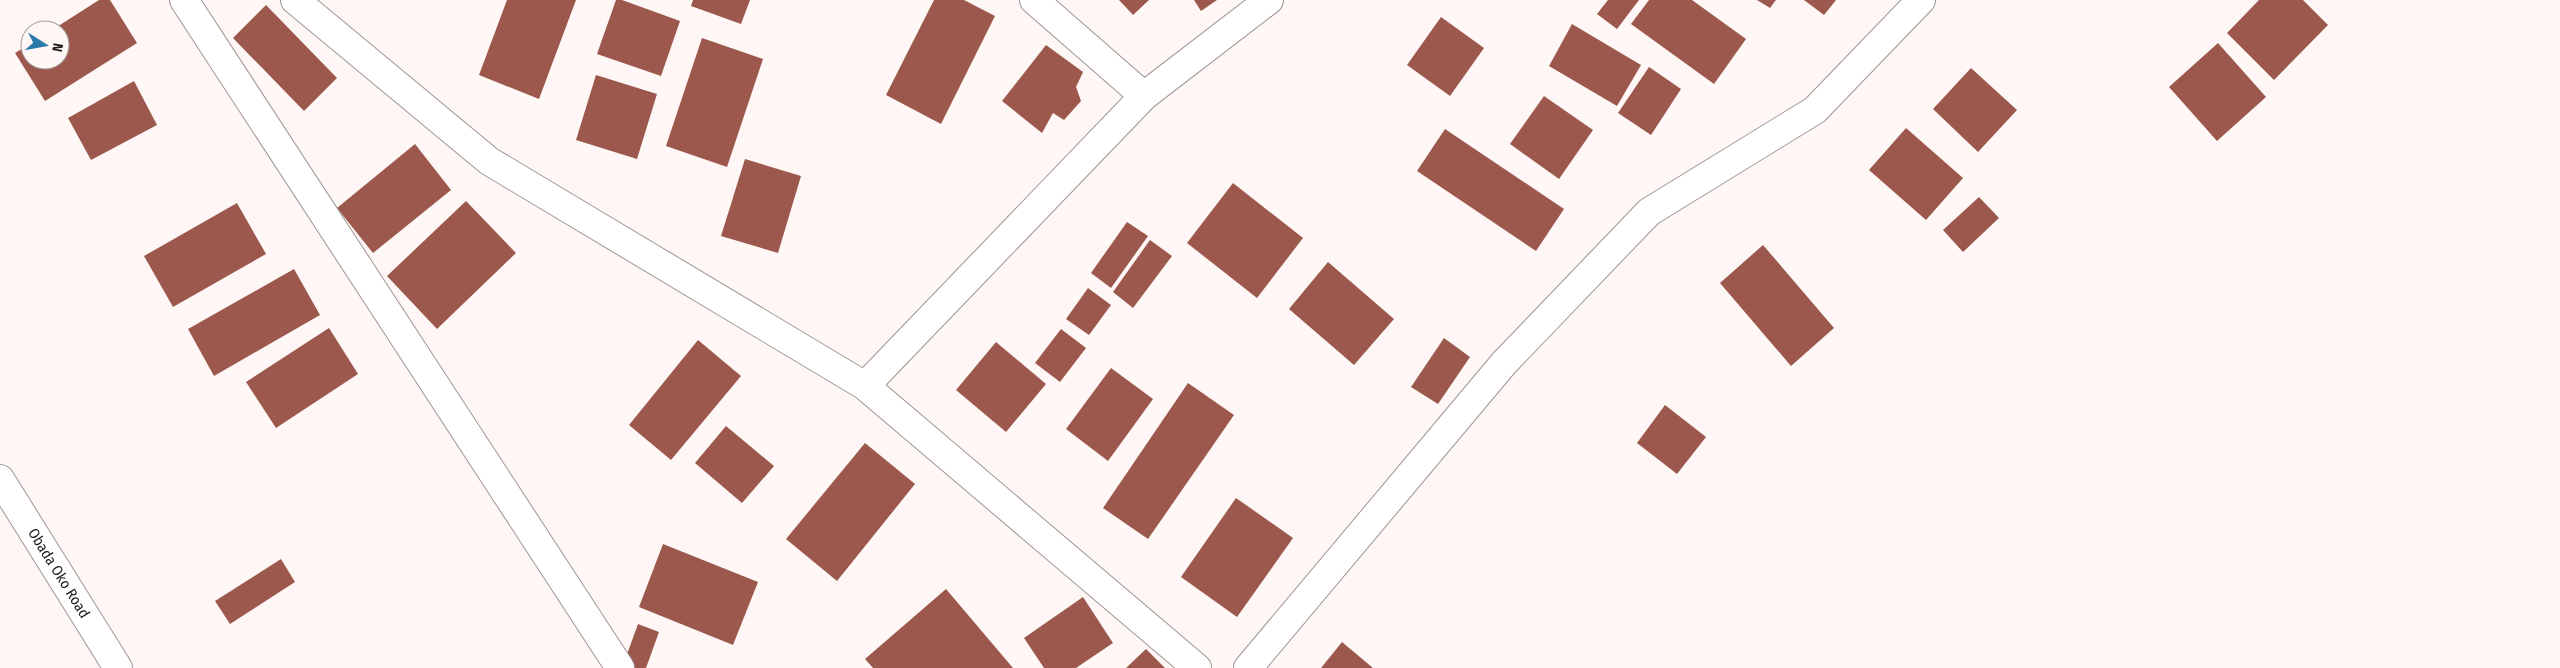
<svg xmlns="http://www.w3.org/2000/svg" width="2560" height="668" font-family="'Fira Sans Condensed',sans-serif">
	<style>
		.building { fill: #9d584d }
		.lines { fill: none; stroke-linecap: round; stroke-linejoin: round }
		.minor-casing { stroke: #9e9594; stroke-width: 30 }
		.secondary-casing { stroke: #9e9594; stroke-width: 30 }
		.minor { stroke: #fff; stroke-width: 28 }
		.secondary { stroke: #fff; stroke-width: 28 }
		.labels { text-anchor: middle; stroke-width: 5; stroke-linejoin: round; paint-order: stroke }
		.street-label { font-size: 15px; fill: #201d1c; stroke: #fef7f5 }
	</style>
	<rect width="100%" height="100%" fill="#fef7f5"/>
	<g class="building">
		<polygon points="99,0 110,0 137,43 45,101 15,53 30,44 30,60 60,60 60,30 52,30"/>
		<polygon points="507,0 576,0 539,99 479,75"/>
		<polygon points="616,0 622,0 680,21 661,76 597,54"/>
		<polygon points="693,0 750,0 741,24 691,6"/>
		<polygon points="934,0 964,0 995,16 941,124 886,95"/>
		<polygon points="1119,0 1149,0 1133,15"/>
		<polygon points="1194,0 1217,0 1201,11"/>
		<polygon points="1608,0 1639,0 1617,29 1597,14"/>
		<polygon points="1649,0 1692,0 1746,39 1714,84 1631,24"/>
		<polygon points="1757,0 1776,0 1770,8"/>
		<polygon points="1804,0 1836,0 1824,15"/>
		<polygon points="2259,0 2303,0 2328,25 2274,80 2227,33"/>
		<polygon points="266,5 337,78 304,111 233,38"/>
		<polygon points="1441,17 1484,48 1450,96 1407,65"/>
		<polygon points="1572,24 1641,65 1617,106 1549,66"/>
		<polygon points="702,38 763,59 727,167 666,146"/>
		<polygon points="2218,43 2266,97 2217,141 2169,87"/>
		<polygon points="1046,45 1083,72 1076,87 1081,101 1064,120 1053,113 1042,133 1002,101"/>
		<polygon points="1649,67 1681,89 1651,135 1618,113"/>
		<polygon points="1971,68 2017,110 1978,152 1933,109"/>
		<polygon points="596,75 657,94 637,159 576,140"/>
		<polygon points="134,81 157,125 91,160 68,118"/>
		<polygon points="1544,96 1593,130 1559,179 1510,144"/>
		<polygon points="1906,128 1963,178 1926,220 1869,170"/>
		<polygon points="1445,129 1564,209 1536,251 1417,171"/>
		<polygon points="415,144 451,190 373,253 337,208"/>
		<polygon points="745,159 801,176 778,253 721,236"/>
		<polygon points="1233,183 1303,238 1257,298 1187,243"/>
		<polygon points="1979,197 1999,218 1963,252 1943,230"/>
		<polygon points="466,201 516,253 437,329 387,276"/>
		<polygon points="237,203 266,254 173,307 144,256"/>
		<polygon points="1127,222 1148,236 1111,288 1091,273"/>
		<polygon points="1150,240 1172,256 1133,308 1113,292"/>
		<polygon points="1763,245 1834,328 1791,366 1720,283"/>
		<polygon points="1328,262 1394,319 1354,365 1289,309"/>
		<polygon points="294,269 320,315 214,376 188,329"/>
		<polygon points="1088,288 1111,305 1089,335 1066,319"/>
		<polygon points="329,328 358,374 276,428 246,382"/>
		<polygon points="1061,329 1086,348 1060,382 1035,363"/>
		<polygon points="1444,338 1470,357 1438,404 1411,387"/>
		<polygon points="698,340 741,376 671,460 629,425"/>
		<polygon points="996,342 1046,384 1006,432 956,390"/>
		<polygon points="1111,368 1153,399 1108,461 1066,429"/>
		<polygon points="1188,383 1234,415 1148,539 1103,508"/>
		<polygon points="1665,405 1706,437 1677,474 1637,443"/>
		<polygon points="726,426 774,466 742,503 695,463"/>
		<polygon points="865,443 915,484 837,581 786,539"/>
		<polygon points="1236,498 1293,538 1237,617 1181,577"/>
		<polygon points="663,544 758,582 733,645 639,607"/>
		<polygon points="281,559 295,582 230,624 215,601"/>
		<polygon points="946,589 1013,668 873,668 865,659"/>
		<polygon points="1083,597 1113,643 1076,668 1044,668 1024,638"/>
		<polygon points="638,624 659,632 646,668 622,668"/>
		<polygon points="1342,642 1373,668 1321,668"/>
		<polygon points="1146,649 1165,668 1126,668"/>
	</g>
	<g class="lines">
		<defs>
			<g id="minor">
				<polyline points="184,0 620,668"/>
				<polyline points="295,0 489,161 865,386 1197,668"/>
				<polyline points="1034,0 1144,96"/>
				<polyline points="865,386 1144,96 1269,0"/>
				<polyline points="1248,668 1504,363 1649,212 1815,110 1921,0"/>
			</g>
			<g id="secondary">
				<path id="s1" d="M 0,479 L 118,668"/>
			</g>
		</defs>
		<use href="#minor" class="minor-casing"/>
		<use href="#secondary" class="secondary-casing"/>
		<use href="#minor" class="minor"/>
		<use href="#secondary" class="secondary"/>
	</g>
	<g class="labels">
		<g class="street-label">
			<text dy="5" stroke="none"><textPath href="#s1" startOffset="111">Obada Oko Road</textPath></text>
		</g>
	</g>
	<g transform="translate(45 45) rotate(101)"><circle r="24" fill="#fef7f5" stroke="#a5a09e"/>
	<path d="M0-4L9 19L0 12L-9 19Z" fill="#2979ab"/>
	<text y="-8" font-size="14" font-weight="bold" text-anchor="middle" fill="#201d1c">N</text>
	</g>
</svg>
